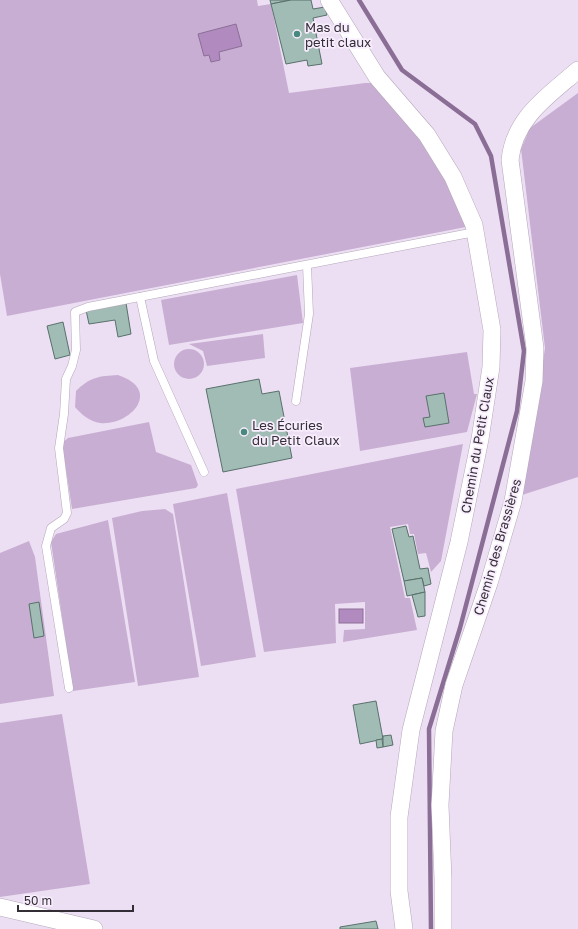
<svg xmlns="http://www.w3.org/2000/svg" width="578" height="929" font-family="'Golos Text',sans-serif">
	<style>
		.green { fill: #c9aed4 }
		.water { fill: #b18ac0; stroke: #8b6e96 }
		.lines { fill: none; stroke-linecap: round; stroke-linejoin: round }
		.stream { stroke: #8b6e96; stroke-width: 4.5 }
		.building { fill: #a1bbb5; stroke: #58716b }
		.service-casing { stroke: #b4a7ba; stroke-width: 9 }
		.minor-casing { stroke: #b4a7ba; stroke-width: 18 }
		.service { stroke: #fff; stroke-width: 8 }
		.minor { stroke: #fff; stroke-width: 17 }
		.poi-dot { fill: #478a7d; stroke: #f8edfd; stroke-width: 1.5 }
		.labels { text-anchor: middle; stroke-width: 3.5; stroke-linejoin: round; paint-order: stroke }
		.poi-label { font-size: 13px; fill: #332d35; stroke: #f8edfd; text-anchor: start }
		.street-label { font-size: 13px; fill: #332d35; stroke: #f8edfd }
	</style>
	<rect width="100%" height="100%" fill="#eddff3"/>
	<g class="green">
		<polygon points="0,0 257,0 258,6 271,4 289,93 365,83 375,83 424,137 471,226 7,316 0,274"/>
		<polygon points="578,93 578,477 522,495 545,348 521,149 530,128"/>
		<polygon points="297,275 303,323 169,345 161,300"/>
		<polygon points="263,334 265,358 207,366 203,351 189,344"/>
		<circle cx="189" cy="364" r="15"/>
		<polygon points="467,352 474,394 477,394 467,432 360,451 350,368"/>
		<path d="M 118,375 C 163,390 130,426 100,423 C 90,422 81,414 75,407 L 76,391 C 90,377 99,376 118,375 Z"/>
		<polygon points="149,422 156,452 191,465 198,485 196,488 72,509 62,443 68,438"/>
		<polygon points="463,444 441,561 431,572 426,553 418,554 414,534 410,534 408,524 390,527 405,598 410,598 417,630 343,642 344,630 365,629 365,602 335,604 336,643 264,652 236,489"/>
		<polygon points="227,493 256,657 201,666 173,504"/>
		<polygon points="165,509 173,514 199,677 138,686 112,518 142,511"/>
		<polygon points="108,520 135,682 73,691 51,542 56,534"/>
		<polygon points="29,541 35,557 54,696 0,704 0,553"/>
		<polygon points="62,714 90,884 0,897 0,723"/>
	</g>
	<g class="water">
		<polygon points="236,24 242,46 219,52 220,60 211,62 209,55 204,56 198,34"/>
		<rect x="339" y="609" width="24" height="14"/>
	</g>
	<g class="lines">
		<polyline class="stream" points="359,0 402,70 475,124 491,156 524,351 517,411 460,628 429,729 431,929"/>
	</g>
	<g class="building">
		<polygon points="270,0 291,0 271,4"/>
		<polygon points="291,0 311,0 313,9 325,7 327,15 313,18 322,64 308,66 307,60 286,64 271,4"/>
		<polygon points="126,303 131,334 118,337 115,320 89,324 86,310"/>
		<polygon points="63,322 70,355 55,359 47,326"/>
		<polygon points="259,379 262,394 279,391 292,458 223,472 206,389"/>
		<polygon points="444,393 449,423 425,427 423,418 430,417 426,396"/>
		<polygon points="406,526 409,537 413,536 420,569 428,568 431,584 424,586 422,578 404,581 392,529"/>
		<polygon points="422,578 425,592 407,596 404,581"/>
		<polygon points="425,592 425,616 418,617 412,595"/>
		<polygon points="39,602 44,636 34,638 29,604"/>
		<polygon points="376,701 383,739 360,744 353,705"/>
		<polygon points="391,735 393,745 383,747 383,736"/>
		<polygon points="382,739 383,747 377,748 376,740"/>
		<polygon points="376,921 378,929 340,929 340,927"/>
	</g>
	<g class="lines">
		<defs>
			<g id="service">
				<polyline points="140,297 154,361 204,472"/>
				<polyline points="296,401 309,314 307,265"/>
				<polyline points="69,688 46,546 51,528 64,519 67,513 59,448 64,414 66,379 72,366 76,350 75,312 88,307 475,232"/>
			</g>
			<g id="minor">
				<polyline points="329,0 377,77 427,135 453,177 474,225 492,330 491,367 480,439 459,542 411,730 399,817 399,891 404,929"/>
				<polyline points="0,907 94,929"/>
				<path d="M 443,929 L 443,879 L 440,805 L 444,731 L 454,685 L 489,583 L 513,501 L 534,381 L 535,348 L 510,160 C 514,118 549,95 578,70"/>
			</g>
		</defs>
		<use href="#service" class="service-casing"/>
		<use href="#minor" class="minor-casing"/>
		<use href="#service" class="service"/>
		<use href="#minor" class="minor"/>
	</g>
	<g class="poi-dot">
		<circle cx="297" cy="34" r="4"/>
		<circle cx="244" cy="432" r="4"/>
	</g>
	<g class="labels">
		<g class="poi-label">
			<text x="305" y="32">Mas du<tspan x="305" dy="15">petit claux</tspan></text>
			<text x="252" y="430">Les Écuries<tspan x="252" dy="15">du Petit Claux</tspan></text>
		</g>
		<g class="street-label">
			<text transform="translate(477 445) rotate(-80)" y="5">Chemin du Petit Claux</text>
			<text transform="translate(497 547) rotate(-74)" y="5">Chemin des Brassières</text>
		</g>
	</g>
	<path d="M18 905v6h115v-6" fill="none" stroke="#332d35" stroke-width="2"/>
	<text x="24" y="905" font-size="12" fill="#332d35" stroke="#f8edfd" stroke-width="3" paint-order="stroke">50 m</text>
</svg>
